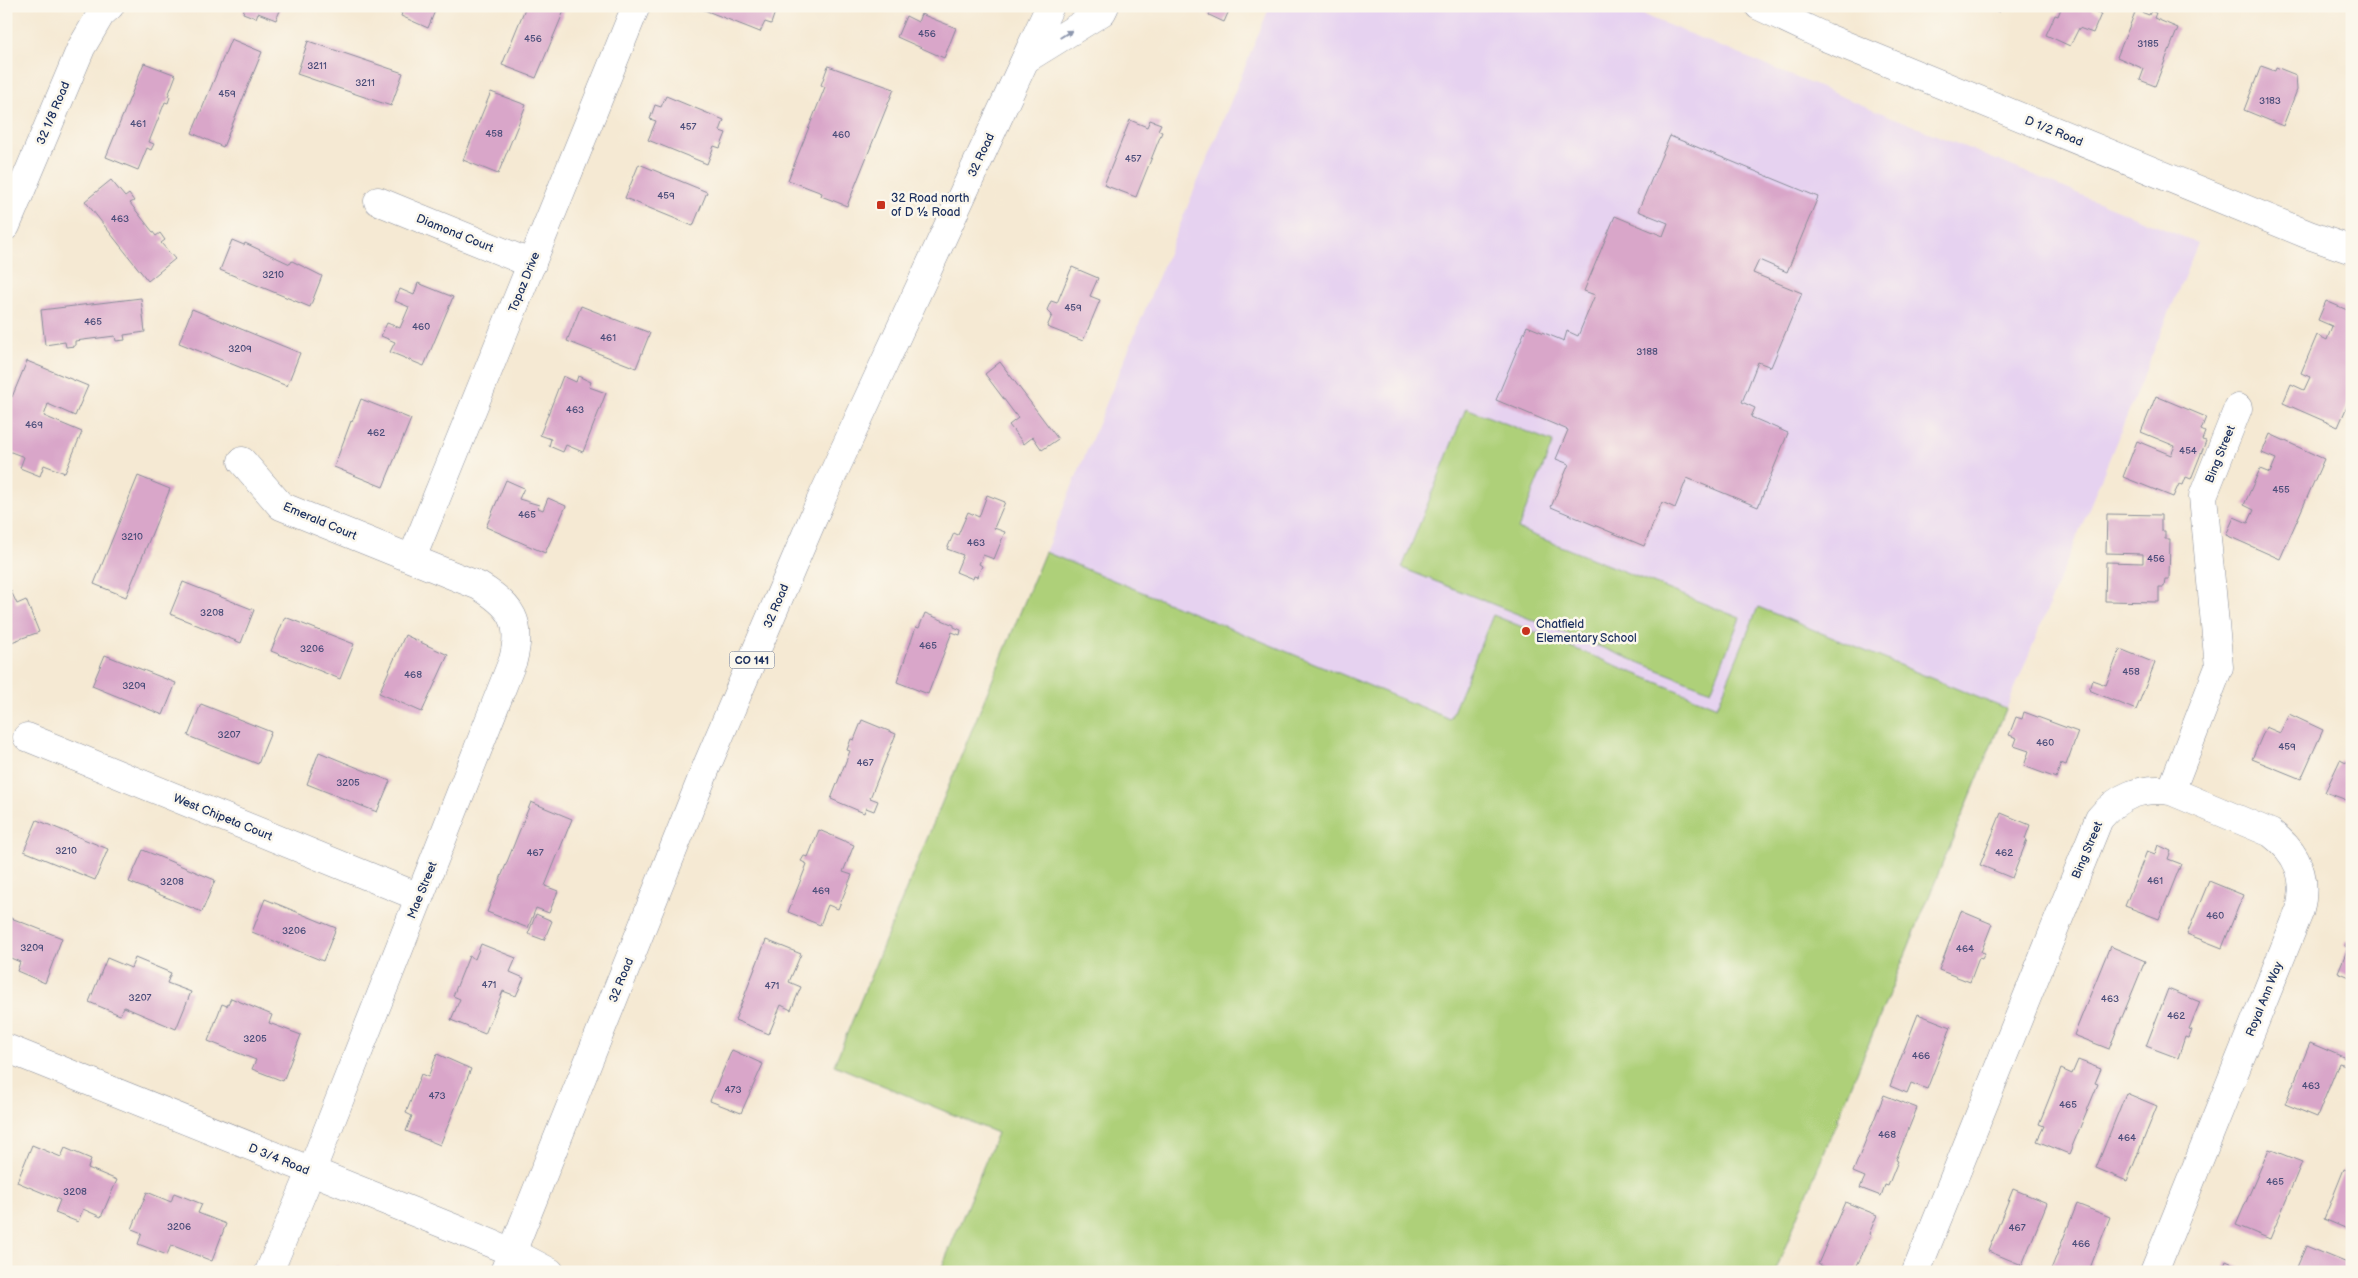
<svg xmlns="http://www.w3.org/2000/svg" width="2358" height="1278" font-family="'Balsamiq Sans',sans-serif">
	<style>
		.built { fill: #e6d2f0 }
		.green { fill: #aed079; stroke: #64806c }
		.building { fill: #d9a6c9 }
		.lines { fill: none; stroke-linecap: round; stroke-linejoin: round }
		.minor-casing { stroke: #888c98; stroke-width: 29 }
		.secondary-casing { stroke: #888c98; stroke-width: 29 }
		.primary-casing { stroke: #888c98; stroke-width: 29 }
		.minor { stroke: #fff; stroke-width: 28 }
		.secondary { stroke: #fff; stroke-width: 28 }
		.primary { stroke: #fff; stroke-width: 28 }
		.oneway { fill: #8d97ae }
		.poi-dot { fill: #c8321e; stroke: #fbf7ec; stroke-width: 2 }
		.labels { text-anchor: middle; stroke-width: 5; stroke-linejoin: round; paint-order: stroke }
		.number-label { font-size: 10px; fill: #4a4d79 }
		.shield { fill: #fbf7ec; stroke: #5e6b89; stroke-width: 1 }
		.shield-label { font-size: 11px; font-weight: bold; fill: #1b2f5e }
		.street-label { font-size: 12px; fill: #1b2f5e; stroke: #fbf7ec }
		.poi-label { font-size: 12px; fill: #1b2f5e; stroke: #fbf7ec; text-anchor: start }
	</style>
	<rect width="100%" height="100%" fill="#fbf7ec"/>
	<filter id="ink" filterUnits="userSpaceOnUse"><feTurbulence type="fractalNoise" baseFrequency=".02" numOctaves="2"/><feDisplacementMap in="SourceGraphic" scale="10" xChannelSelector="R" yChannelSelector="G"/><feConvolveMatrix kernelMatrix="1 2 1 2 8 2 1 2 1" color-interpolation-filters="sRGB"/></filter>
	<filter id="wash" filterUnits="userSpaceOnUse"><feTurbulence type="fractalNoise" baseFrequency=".0096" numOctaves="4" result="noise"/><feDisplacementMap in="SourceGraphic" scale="20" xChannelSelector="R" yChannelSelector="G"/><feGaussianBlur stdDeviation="1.12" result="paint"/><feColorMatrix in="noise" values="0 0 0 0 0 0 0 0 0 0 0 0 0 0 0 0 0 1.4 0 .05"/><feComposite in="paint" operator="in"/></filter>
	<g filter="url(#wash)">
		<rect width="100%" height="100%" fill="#f5e9d3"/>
		<polygon class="built" points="1270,6 1622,6 2198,243 1775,1272 940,1272 997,1133 834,1065"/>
		<g class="green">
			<polygon points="1466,408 1553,442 1518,529 1740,618 1711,691 1402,568"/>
			<polygon points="1045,552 1450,719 1493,615 1717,707 1758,607 2006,709 1775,1272 940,1272 997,1133 834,1065"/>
		</g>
		<g id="blocks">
			<g class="building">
				<polygon points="245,6 282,6 276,20 258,13 256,18 243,13"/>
				<polygon points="386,6 437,6 428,28 401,16 402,13"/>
				<polygon points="526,6 553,6 564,11 536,78 502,65"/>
				<polygon points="703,6 771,6 776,9 771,24 765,22 760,32 702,9"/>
				<polygon points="1213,6 1231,6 1224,22 1209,15"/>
				<polygon points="1986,6 2001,6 1999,12"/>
				<polygon points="2062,6 2094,6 2092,10 2101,14 2093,33 2079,28 2070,46 2046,35 2055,15 2058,16"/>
				<polygon points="2136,10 2149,15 2151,11 2156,13 2154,18 2178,28 2155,86 2140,80 2144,69 2117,57"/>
				<polygon points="921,14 956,28 944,58 897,37 906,16 918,22"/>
				<polygon points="231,39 262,52 223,147 192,133"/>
				<polygon points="308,41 403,73 391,106 297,74"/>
				<polygon points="144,63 176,75 168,96 170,97 168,103 165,102 149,142 154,144 151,150 147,148 138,170 106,157"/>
				<polygon points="828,66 894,89 847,206 821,196 822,193 788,180 825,87 821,85"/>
				<polygon points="2261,66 2275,71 2276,67 2296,75 2297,90 2283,126 2244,110"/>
				<polygon points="491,92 526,105 498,174 463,160"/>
				<polygon points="666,96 724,120 720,131 726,133 720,148 714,146 707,164 648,140 656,121 650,119 655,105 661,107"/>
				<polygon points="1130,120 1147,127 1150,120 1161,124 1158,130 1162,132 1136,197 1104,185"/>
				<polygon points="1670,136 1818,197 1787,272 1759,260 1753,273 1802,293 1771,367 1758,362 1742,402 1755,408 1751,417 1788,433 1758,507 1687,478 1675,508 1662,502 1644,546 1551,507 1569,464 1556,459 1568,430 1496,400 1527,326 1564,341 1567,331 1578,336 1595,295 1584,291 1615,216 1663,236 1668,223 1638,211"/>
				<polygon points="639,164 707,192 693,226 625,198"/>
				<polygon points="111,180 125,197 129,194 134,201 130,203 156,236 160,233 165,240 161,243 175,259 148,281 85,201"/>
				<polygon points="232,240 244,245 245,243 290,264 292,261 322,276 310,307 220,270"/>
				<polygon points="1072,267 1098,278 1090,296 1100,300 1083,341 1047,327 1052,315 1047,310 1051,301 1057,303"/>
				<polygon points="418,283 453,297 424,366 390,352 395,342 381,336 387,323 400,328 409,307 395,301 400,289 414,295"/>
				<polygon points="141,298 145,332 124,335 125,340 116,341 115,336 75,341 75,346 66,347 65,342 45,345 41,310"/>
				<polygon points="2326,301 2352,312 2352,395 2338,427 2283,403 2291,384 2304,390 2310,377 2301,373 2317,335 2327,340 2332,326 2318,320"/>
				<polygon points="581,306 650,333 636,368 567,341"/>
				<polygon points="192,309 300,353 287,386 179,343"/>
				<polygon points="27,361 88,386 75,416 48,404 44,416 82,432 65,473 44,465 40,476 20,468 24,457 6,450 6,406 10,396 12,397"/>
				<polygon points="1000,362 1058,439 1042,450 1033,437 1024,444 1009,425 1018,418 985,374"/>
				<polygon points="563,376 576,382 578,376 591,382 589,387 606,393 583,452 566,445 563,452 549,446 551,439 540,435"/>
				<polygon points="2156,396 2206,417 2201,430 2205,432 2202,440 2206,441 2191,479 2186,477 2183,485 2179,484 2173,497 2123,477 2137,441 2171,455 2175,446 2141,432"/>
				<polygon points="361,399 411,419 383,487 334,467 351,421 352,422"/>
				<polygon points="2270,434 2324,459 2280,559 2226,535 2234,517 2248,523 2254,510 2244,505 2260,469 2270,473 2276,459 2262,453"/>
				<polygon points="138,476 170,489 126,597 94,584"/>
				<polygon points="506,480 524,488 519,499 539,505 538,508 543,510 548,498 566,506 545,553 486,527"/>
				<polygon points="987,495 1005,502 994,528 1005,532 994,559 983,555 979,564 982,566 977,577 974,576 973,579 956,572 963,555 947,549 954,533 958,535 968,512 979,517"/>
				<polygon points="2107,514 2161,515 2161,531 2165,531 2165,539 2170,539 2169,579 2165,579 2164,587 2159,587 2159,602 2105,601 2106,562 2143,563 2143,554 2106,553"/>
				<polygon points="183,582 254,610 241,643 170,614"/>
				<polygon points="11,591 17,604 26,600 39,632 6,644 6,594"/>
				<polygon points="925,613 954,625 954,627 961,630 960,635 952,632 928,694 897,682 916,627 919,628"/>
				<polygon points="285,617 354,644 340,679 271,651"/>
				<polygon points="405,635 448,655 422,712 379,693"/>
				<polygon points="2120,649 2155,663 2136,710 2089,690 2092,680 2106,685"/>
				<polygon points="105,655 176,683 163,715 92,686"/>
				<polygon points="201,704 271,732 258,764 188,736"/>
				<polygon points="2024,712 2078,732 2066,765 2061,763 2056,778 2024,766 2029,751 2014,746 2017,738 2009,735 2016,717 2022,719"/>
				<polygon points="2289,714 2323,730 2301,779 2252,759 2266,727 2280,733"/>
				<polygon points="862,720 896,734 870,798 878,801 874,811 866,808 864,813 831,799 850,751 847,750 851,739 854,740"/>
				<polygon points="319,752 390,781 377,812 307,784"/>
				<polygon points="2340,760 2352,766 2352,802 2325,792"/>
				<polygon points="531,802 572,819 545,886 558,891 549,913 536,908 528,928 487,912"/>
				<polygon points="2001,813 2030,825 2025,839 2027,840 2012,878 1980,865"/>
				<polygon points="37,820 108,849 95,880 24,851"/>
				<polygon points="819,830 854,845 843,872 852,875 838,909 828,905 820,925 788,912 807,864 801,861 804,856 808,857"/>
				<polygon points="2158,845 2171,851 2168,859 2181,864 2159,919 2125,906 2147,851 2155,854"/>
				<polygon points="143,850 215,880 202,912 129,882"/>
				<polygon points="2209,881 2243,895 2222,948 2187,934"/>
				<polygon points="265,899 336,928 323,961 252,932"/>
				<polygon points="1961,911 1992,924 1981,952 1985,953 1982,959 1979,958 1970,982 1939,970"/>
				<polygon points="536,914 552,921 544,940 528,934"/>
				<polygon points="6,916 62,938 45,983 17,971 20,962 6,956"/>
				<polygon points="2352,939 2352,978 2338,972 2348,948 2345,946 2347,941 2350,942"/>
				<polygon points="766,940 801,954 789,982 801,987 791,1010 781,1005 769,1034 735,1020"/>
				<polygon points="481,944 516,958 510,972 524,978 516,996 503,991 485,1034 451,1020 460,999 453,996 469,956 475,959"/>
				<polygon points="2110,946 2145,961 2109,1049 2074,1035"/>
				<polygon points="107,958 131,968 135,958 171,973 167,983 191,992 176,1029 124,1007 120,1015 89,1002"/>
				<polygon points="2168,989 2200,1002 2189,1029 2192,1030 2189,1038 2185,1037 2178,1058 2146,1046"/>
				<polygon points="231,998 272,1015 269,1023 301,1035 283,1081 252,1069 256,1060 208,1041 222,1004 227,1006"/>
				<polygon points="1918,1014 1951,1027 1927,1089 1911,1083 1907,1093 1890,1086"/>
				<polygon points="2310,1043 2348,1059 2346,1065 2339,1063 2317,1117 2285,1104"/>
				<polygon points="732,1050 763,1064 741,1113 710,1101"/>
				<polygon points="437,1054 471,1069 440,1145 406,1131 412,1116 406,1113 421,1074 428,1077"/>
				<polygon points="2078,1060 2101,1069 2095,1083 2098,1084 2069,1154 2037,1141 2044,1126 2039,1124 2061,1069 2072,1074"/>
				<polygon points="2126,1093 2157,1106 2127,1181 2096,1168"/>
				<polygon points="1884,1095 1917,1108 1896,1160 1898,1161 1888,1186 1885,1185 1881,1196 1860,1188 1865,1177 1853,1172"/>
				<polygon points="32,1145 61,1157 65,1148 91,1159 88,1168 117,1180 101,1217 83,1209 78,1222 55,1213 60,1200 17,1182"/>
				<polygon points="2269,1149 2302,1162 2270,1239 2236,1225"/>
				<polygon points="2344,1169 2352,1172 2352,1231 2324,1219"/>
				<polygon points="2013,1189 2047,1203 2022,1265 1988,1251"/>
				<polygon points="147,1192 171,1202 174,1193 202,1204 198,1213 226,1224 212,1261 171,1245 167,1255 138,1244 142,1233 132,1229"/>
				<polygon points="1845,1202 1877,1215 1869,1234 1871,1235 1854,1272 1836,1272 1818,1264"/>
				<polygon points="2077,1204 2110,1217 2090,1268 2092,1269 2091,1272 2050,1272"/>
				<polygon points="2306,1246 2352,1265 2352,1272 2295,1272"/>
				<polygon points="2226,1261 2251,1272 2222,1272"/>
				<polygon points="336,1266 351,1272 334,1272"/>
			</g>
		</g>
	</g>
	<g filter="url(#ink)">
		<use href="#blocks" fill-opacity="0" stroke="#888c98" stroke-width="1"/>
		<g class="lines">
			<defs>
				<g id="minor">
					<polyline points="378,201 532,264"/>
					<polyline points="6,226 81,48 101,14 110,6"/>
					<path d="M 242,461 L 281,506 L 479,586 C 512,606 523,622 513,660 L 311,1172 L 269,1272"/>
					<polyline points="412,558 636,6"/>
					<polyline points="27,737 419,897"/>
					<polyline points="2171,791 2219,667 2203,496 2238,408"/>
					<polyline points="6,1048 456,1229 512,1252 550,1272"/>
					<path d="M 1916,1272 L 2099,819 C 2118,796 2140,787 2171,791 L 2271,833 C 2298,853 2308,877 2300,910 L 2154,1272"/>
				</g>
				<polyline id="secondary" points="1759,6 1825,37 2309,235 2352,250"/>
				<g id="primary">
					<polyline points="1026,59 1102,12 1105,6"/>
					<polyline points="504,1272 708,763 820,502 1050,6"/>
				</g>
			</defs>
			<use href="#minor" class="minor-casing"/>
			<use href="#secondary" class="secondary-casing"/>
			<use href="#primary" class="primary-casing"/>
			<use href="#minor" class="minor"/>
			<use href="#secondary" class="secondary"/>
			<use href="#primary" class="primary"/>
		</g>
		<defs><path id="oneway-solid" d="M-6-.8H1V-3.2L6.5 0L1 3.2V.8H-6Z" transform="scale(1.25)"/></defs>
		<use class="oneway" href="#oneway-solid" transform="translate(1066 34) rotate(-32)"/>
	</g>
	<g class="poi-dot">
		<rect x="876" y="200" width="10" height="10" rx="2.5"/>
		<circle cx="1526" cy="631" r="5"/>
	</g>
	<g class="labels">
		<g class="number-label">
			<text x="927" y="37">456</text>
			<text x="533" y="42">456</text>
			<text x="2148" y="47">3185</text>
			<text x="317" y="69">3211</text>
			<text x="365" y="86">3211</text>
			<text x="227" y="97">459</text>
			<text x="2270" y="104">3183</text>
			<text x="138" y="127">461</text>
			<text x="688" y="130">457</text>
			<text x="494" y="137">458</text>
			<text x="841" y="138">460</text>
			<text x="1133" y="162">457</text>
			<text x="666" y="199">459</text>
			<text x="120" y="222">463</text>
			<text x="273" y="278">3210</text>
			<text x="1073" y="311">459</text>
			<text x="93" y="325">465</text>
			<text x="421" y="330">460</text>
			<text x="608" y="341">461</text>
			<text x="240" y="352">3209</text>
			<text x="1647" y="355">3188</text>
			<text x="575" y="413">463</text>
			<text x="34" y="428">469</text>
			<text x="376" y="436">462</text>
			<text x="2188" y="454">454</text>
			<text x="2281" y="493">455</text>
			<text x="527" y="518">465</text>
			<text x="132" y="540">3210</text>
			<text x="976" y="546">463</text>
			<text x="2156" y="562">456</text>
			<text x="212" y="616">3208</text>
			<text x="928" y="649">465</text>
			<text x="312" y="652">3206</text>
			<text x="2131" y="675">458</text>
			<text x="413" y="678">468</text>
			<text x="134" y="689">3209</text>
			<text x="229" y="738">3207</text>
			<text x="2045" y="746">460</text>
			<text x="2287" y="750">459</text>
			<text x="865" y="766">467</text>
			<text x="348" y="786">3205</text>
			<text x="66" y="854">3210</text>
			<text x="535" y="856">467</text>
			<text x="2004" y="856">462</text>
			<text x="2155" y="884">461</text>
			<text x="172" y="885">3208</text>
			<text x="821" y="894">469</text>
			<text x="2215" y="919">460</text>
			<text x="294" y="934">3206</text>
			<text x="32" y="951">3209</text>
			<text x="1965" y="952">464</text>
			<text x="489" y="988">471</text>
			<text x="772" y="989">471</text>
			<text x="140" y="1001">3207</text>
			<text x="2110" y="1002">463</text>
			<text x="2176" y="1019">462</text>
			<text x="255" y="1042">3205</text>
			<text x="1921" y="1059">466</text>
			<text x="2311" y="1089">463</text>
			<text x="733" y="1093">473</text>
			<text x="437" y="1099">473</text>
			<text x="2068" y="1108">465</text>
			<text x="1887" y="1138">468</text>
			<text x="2127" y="1141">464</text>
			<text x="2275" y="1185">465</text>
			<text x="75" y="1195">3208</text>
			<text x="179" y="1230">3206</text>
			<text x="2017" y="1231">467</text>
			<text x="2081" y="1247">466</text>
		</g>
		<rect class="shield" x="729.5" y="651.5" width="45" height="17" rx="4"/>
		<g class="shield-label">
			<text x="752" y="664">CO 141</text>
		</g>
		<g class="street-label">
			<text transform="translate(53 113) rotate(-67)" y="4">32 1/8 Road</text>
			<text transform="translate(2054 131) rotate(22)" y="4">D 1/2 Road</text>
			<text transform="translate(981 155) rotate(-65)" y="4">32 Road</text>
			<text transform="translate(455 233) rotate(22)" y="4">Diamond Court</text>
			<text transform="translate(524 282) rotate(-68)" y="4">Topaz Drive</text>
			<text transform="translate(2220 454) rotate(-68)" y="4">Bing Street</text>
			<text transform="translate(320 521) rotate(23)" y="4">Emerald Court</text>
			<text transform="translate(776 606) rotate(-67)" y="4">32 Road</text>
			<text transform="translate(223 817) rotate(22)" y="4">West Chipeta Court</text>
			<text transform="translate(2087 850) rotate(-67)" y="4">Bing Street</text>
			<text transform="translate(422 890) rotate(-68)" y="4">Mae Street</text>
			<text transform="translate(621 980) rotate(-68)" y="4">32 Road</text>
			<text transform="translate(2264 999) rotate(-68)" y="4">Royal Ann Way</text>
			<text transform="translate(279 1159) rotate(22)" y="4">D 3/4 Road</text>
		</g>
		<g class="poi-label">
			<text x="891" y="202">32 Road north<tspan x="891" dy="14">of D ½ Road</tspan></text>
			<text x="1536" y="628">Chatfield<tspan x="1536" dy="14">Elementary School</tspan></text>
		</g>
	</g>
	<rect width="2358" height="1278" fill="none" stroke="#fbf7ec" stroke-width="25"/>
</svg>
